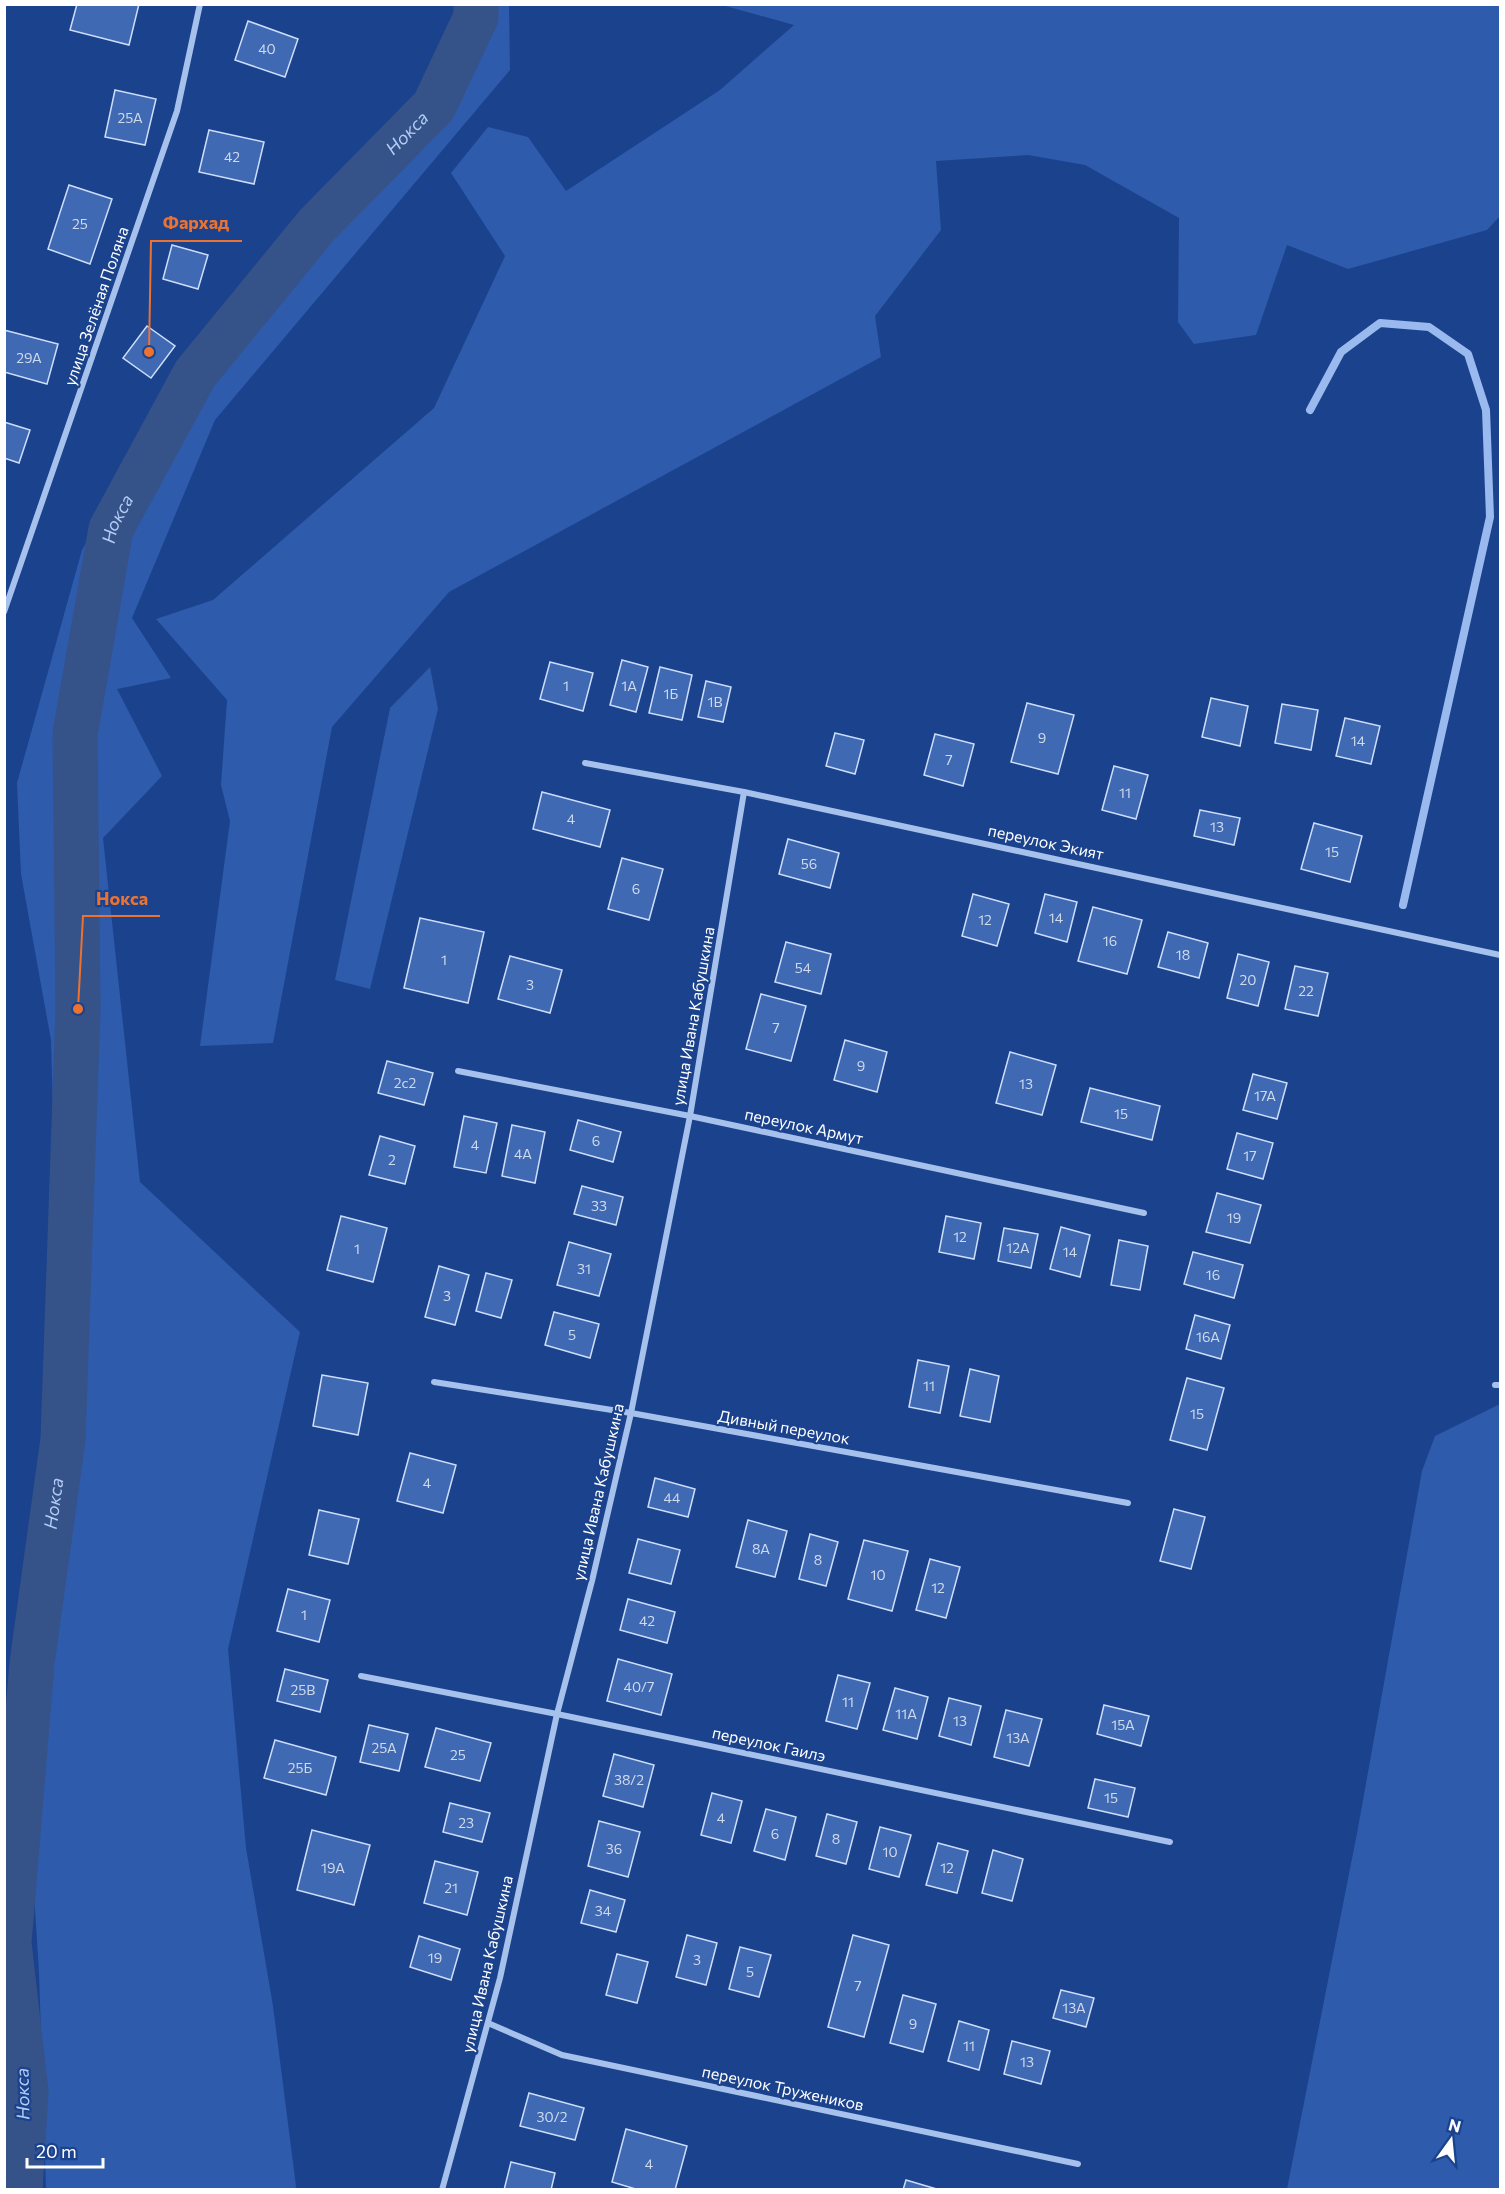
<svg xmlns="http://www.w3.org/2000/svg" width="1505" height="2194" font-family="Commissioner,sans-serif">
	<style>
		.green { fill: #2e5bab }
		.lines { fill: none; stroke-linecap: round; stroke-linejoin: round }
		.stream { stroke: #9abaef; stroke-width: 8 }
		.river { stroke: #355289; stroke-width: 45 }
		.building { fill: #3f69b3; stroke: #cdddfa; stroke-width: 1.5 }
		.minor { stroke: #a7c1ed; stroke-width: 6 }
		.labels { text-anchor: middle; stroke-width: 4.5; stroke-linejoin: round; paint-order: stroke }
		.number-label { font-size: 14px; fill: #cfdaec }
		.street-label { font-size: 16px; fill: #fff; stroke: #1b428d }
		.water-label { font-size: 18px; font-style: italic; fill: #b3cbf5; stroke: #1b428d }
		.leader { fill: none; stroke: #eb7230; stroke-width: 2 }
		.callout-dot { fill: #eb7230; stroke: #1b428d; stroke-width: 2 }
		.callout-label { font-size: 18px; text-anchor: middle; font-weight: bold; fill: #eb7230; stroke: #1b428d; stroke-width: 4.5; stroke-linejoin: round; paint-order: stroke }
	</style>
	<rect width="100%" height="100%" fill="#1b428d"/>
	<g class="green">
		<polygon points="461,5 509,5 510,70 215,420 132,618 171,678 117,689 162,776 103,838 140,1182 300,1332 228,1649 246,1848 273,2006 296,2186 295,2190 46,2189 39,1972 18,1646 47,1387 56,1222 51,1040 21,874 17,783 82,550 188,370 315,211 418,103 460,15"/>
		<polygon points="722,5 1500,5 1500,216 1487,230 1348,269 1287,245 1256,335 1194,344 1178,322 1179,218 1085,165 1028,155 936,161 941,230 875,316 881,357 449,592 332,727 273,1043 200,1046 230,821 221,785 227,700 156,619 213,600 434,408 505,256 451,173 488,127 528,137 566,191 720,90 794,25"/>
		<polygon points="430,667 438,709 370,989 335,980 390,708"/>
		<polygon points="1498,1405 1500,1405 1500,2189 1287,2189 1358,1828 1422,1471 1435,1436"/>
		<polygon points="5,1792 17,1874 15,1986 5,2046"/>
	</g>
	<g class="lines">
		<polyline class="stream" points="1310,410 1341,352 1380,323 1429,327 1468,354 1486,410 1490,517 1403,905"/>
		<path class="river" id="s1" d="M 20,2190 L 26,2092 L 9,1943 L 32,1663 L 63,1439 L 78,1009 L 75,734 L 111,529 L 195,374 L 317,225 L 434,106 L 476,17 L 476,4"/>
	</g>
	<g class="building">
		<polygon points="77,4 139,4 129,45 70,30"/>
		<polygon points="248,21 298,39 285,77 235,60"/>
		<polygon points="115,90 156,99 145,145 105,137"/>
		<polygon points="209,130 264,142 254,184 199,172"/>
		<polygon points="69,185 112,199 90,264 48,249"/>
		<polygon points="172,245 208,255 198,289 163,279"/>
		<polygon points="147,326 175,346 151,378 123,358"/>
		<polygon points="4,330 58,344 47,384 4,372"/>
		<polygon points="4,422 30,430 19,463 4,458"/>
		<polygon points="622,660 648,667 636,712 610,705"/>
		<polygon points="550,662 593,673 583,711 540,699"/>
		<polygon points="660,667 692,675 682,720 649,713"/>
		<polygon points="706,681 731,687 723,722 698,717"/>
		<polygon points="1211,698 1248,706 1240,746 1202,737"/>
		<polygon points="1027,703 1074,715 1058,774 1011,762"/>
		<polygon points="1282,704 1318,710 1311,750 1275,743"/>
		<polygon points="1345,718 1380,726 1371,764 1336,756"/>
		<polygon points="835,733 864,740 855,774 826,766"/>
		<polygon points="935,734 974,744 963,786 924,775"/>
		<polygon points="1114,766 1148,775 1136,819 1102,810"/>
		<polygon points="542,792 610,810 600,847 533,829"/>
		<polygon points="1200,810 1240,818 1234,845 1194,836"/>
		<polygon points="1314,823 1362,836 1350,882 1301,869"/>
		<polygon points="788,839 839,853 830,888 779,874"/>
		<polygon points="622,858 663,869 649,920 608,909"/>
		<polygon points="973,894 1009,904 997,946 962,936"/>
		<polygon points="1045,894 1077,902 1067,942 1035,933"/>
		<polygon points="1093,907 1142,920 1127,974 1078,961"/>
		<polygon points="420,918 484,932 468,1003 404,988"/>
		<polygon points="1168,932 1208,943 1199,978 1158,967"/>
		<polygon points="786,942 831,954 821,994 775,982"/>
		<polygon points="1238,954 1269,962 1258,1006 1227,998"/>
		<polygon points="510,956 562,970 550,1013 498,999"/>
		<polygon points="1295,966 1328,973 1318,1016 1285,1009"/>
		<polygon points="761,994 806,1006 791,1061 746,1049"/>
		<polygon points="845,1040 887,1052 877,1092 834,1080"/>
		<polygon points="1010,1052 1056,1065 1042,1115 996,1103"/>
		<polygon points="387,1061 433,1073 424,1105 378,1093"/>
		<polygon points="1253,1074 1287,1083 1277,1119 1243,1110"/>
		<polygon points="1090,1088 1160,1106 1152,1140 1081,1122"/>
		<polygon points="464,1116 497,1123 486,1173 454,1167"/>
		<polygon points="578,1120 621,1132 613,1162 570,1150"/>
		<polygon points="512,1125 545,1132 535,1183 502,1176"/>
		<polygon points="1237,1133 1273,1143 1263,1179 1227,1169"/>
		<polygon points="380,1136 415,1146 405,1184 369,1175"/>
		<polygon points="582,1186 623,1197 616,1225 574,1214"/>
		<polygon points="1217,1193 1261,1205 1250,1243 1206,1232"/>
		<polygon points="341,1216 387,1228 373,1282 327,1270"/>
		<polygon points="946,1216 981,1223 974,1259 939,1252"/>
		<polygon points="1061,1227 1090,1235 1080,1277 1050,1269"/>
		<polygon points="1004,1228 1038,1234 1031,1268 998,1261"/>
		<polygon points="1119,1240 1148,1246 1140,1290 1111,1285"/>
		<polygon points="569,1242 611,1254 599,1296 557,1285"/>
		<polygon points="1193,1252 1243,1265 1234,1298 1184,1284"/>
		<polygon points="439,1266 469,1275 455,1325 425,1317"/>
		<polygon points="486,1273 512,1280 501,1318 476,1311"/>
		<polygon points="554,1312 599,1324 590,1358 545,1345"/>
		<polygon points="1195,1315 1230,1325 1221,1359 1186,1349"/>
		<polygon points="918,1360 949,1366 940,1413 909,1407"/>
		<polygon points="970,1369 999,1376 990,1422 960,1416"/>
		<polygon points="322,1375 368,1383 358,1435 313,1426"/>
		<polygon points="1187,1378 1224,1388 1207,1450 1170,1440"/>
		<polygon points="410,1453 456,1465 443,1513 397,1501"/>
		<polygon points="655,1478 695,1489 688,1517 648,1507"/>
		<polygon points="1174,1509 1205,1517 1191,1569 1160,1561"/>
		<polygon points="319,1510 359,1519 348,1564 309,1555"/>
		<polygon points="748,1520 787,1531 775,1577 736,1567"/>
		<polygon points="810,1534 838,1542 826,1586 799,1579"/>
		<polygon points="638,1539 680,1550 671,1584 629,1573"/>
		<polygon points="864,1540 908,1551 892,1611 848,1599"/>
		<polygon points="930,1559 960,1567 946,1618 916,1610"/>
		<polygon points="288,1589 330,1600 319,1642 277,1631"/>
		<polygon points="628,1599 675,1612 667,1643 620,1630"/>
		<polygon points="618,1659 672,1674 661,1715 607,1701"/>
		<polygon points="285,1669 328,1680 320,1712 277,1701"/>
		<polygon points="838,1675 870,1683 857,1729 826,1721"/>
		<polygon points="895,1688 928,1697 917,1739 883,1730"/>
		<polygon points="949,1698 981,1706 971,1745 939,1736"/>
		<polygon points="1104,1705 1149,1716 1141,1746 1097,1734"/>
		<polygon points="1006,1710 1042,1719 1029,1766 994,1757"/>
		<polygon points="369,1725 408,1734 399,1771 360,1762"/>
		<polygon points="436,1728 491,1743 480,1781 425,1767"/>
		<polygon points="275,1740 336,1757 326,1795 264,1778"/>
		<polygon points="614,1754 654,1765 643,1807 603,1796"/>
		<polygon points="1095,1779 1135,1788 1128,1817 1088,1808"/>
		<polygon points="712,1793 742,1801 731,1843 701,1835"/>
		<polygon points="450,1803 490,1813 482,1842 443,1832"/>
		<polygon points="766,1809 796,1817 785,1860 754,1851"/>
		<polygon points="827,1814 857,1822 846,1864 816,1856"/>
		<polygon points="599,1821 640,1832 628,1877 588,1866"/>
		<polygon points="880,1827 911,1835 899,1877 869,1869"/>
		<polygon points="312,1830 370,1845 354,1905 297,1890"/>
		<polygon points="938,1843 968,1851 957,1893 926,1885"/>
		<polygon points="993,1850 1023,1859 1012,1901 982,1893"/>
		<polygon points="435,1861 478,1872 467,1915 424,1903"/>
		<polygon points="590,1890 625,1900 616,1932 581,1923"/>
		<polygon points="687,1935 717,1943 706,1985 676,1977"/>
		<polygon points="853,1935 889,1945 864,2037 828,2027"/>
		<polygon points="419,1936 460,1949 451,1980 410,1967"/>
		<polygon points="740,1947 771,1955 759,1997 729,1989"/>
		<polygon points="617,1954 648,1962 637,2003 606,1995"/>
		<polygon points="1061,1990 1094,1998 1086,2027 1053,2018"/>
		<polygon points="903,1995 936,2004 923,2052 890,2043"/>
		<polygon points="959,2021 989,2030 979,2070 948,2061"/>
		<polygon points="1012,2041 1050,2051 1041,2084 1004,2074"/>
		<polygon points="529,2093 584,2108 575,2140 520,2126"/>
		<polygon points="626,2129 687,2146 675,2190 639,2190 612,2182"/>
		<polygon points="511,2162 555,2173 551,2190 504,2190"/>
		<polygon points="906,2180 940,2190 903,2190"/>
	</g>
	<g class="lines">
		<g class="minor">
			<polyline points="4,612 177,111 200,4"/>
			<polyline points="585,763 744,792 1500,955"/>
			<polyline points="458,1071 690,1116 1144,1213"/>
			<polyline points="434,1382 631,1413 1128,1503"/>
			<polyline points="1495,1385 1500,1385"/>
			<polyline points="361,1676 557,1714 1170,1842"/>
			<polyline points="488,2023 562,2055 1078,2164"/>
			<polyline points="442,2190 500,1978 557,1714 592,1581 631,1413 690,1116 744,792"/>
		</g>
	</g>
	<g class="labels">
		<g class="number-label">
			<text x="267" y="54">40</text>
			<text x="130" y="123">25А</text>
			<text x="232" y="162">42</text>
			<text x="80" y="229">25</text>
			<text x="29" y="363">29А</text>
			<text x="566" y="691">1</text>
			<text x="629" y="691">1А</text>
			<text x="671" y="699">1Б</text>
			<text x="715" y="707">1В</text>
			<text x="1042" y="743">9</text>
			<text x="1358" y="746">14</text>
			<text x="949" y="765">7</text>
			<text x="1125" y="798">11</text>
			<text x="571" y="824">4</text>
			<text x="1217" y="832">13</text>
			<text x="1332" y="857">15</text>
			<text x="809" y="869">56</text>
			<text x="636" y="894">6</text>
			<text x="1056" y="923">14</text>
			<text x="985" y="925">12</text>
			<text x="1110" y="946">16</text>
			<text x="1183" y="960">18</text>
			<text x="444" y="965">1</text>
			<text x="803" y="973">54</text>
			<text x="1248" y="985">20</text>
			<text x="530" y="990">3</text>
			<text x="1306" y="996">22</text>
			<text x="776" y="1033">7</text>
			<text x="861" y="1071">9</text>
			<text x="405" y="1088">2с2</text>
			<text x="1026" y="1089">13</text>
			<text x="1265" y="1101">17А</text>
			<text x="1121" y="1119">15</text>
			<text x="596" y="1146">6</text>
			<text x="475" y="1150">4</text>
			<text x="523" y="1159">4А</text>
			<text x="1250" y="1161">17</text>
			<text x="392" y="1165">2</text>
			<text x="599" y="1211">33</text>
			<text x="1234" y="1223">19</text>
			<text x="960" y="1242">12</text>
			<text x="1018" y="1253">12А</text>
			<text x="357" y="1254">1</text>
			<text x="1070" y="1257">14</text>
			<text x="584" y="1274">31</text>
			<text x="1213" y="1280">16</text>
			<text x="447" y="1301">3</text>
			<text x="572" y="1340">5</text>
			<text x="1208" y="1342">16А</text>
			<text x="929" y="1391">11</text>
			<text x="1197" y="1419">15</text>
			<text x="427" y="1488">4</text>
			<text x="672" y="1503">44</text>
			<text x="761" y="1554">8А</text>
			<text x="818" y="1565">8</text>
			<text x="878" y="1580">10</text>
			<text x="938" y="1593">12</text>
			<text x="304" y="1620">1</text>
			<text x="647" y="1626">42</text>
			<text x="639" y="1692">40/7</text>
			<text x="303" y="1695">25В</text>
			<text x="848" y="1707">11</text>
			<text x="906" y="1719">11А</text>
			<text x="960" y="1726">13</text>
			<text x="1123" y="1730">15А</text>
			<text x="1018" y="1743">13А</text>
			<text x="384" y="1753">25А</text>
			<text x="458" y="1760">25</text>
			<text x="300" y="1773">25Б</text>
			<text x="629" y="1785">38/2</text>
			<text x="1111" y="1803">15</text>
			<text x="721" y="1823">4</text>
			<text x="466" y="1828">23</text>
			<text x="775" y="1839">6</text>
			<text x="836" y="1844">8</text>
			<text x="614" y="1854">36</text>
			<text x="890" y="1857">10</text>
			<text x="333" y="1873">19А</text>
			<text x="947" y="1873">12</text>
			<text x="451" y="1893">21</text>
			<text x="603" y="1916">34</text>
			<text x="435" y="1963">19</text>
			<text x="697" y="1965">3</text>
			<text x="750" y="1977">5</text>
			<text x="858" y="1991">7</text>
			<text x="1074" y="2013">13А</text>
			<text x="913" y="2029">9</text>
			<text x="969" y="2051">11</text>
			<text x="1027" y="2067">13</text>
			<text x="552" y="2122">30/2</text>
			<text x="649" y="2169">4</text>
		</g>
		<g class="street-label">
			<text transform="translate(96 306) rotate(-71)" y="6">улица Зелёная Поляна</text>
			<text transform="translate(1046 842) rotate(12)" y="6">переулок Экият</text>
			<text transform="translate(693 1016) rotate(-80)" y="6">улица Ивана Кабушкина</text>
			<text transform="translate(804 1126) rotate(12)" y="6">переулок Армут</text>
			<text transform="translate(784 1427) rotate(10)" y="6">Дивный переулок</text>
			<text transform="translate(598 1492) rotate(-77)" y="6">улица Ивана Кабушкина</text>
			<text transform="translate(769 1744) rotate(12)" y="6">переулок Гаилэ</text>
			<text transform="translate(487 1964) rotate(-77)" y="6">улица Ивана Кабушкина</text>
			<text transform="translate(783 2088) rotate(12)" y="6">переулок Тружеников</text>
		</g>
		<g class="water-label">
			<text dy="6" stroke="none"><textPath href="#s1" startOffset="2166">Нокса</textPath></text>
			<text dy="6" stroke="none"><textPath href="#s1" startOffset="1680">Нокса</textPath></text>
			<text dy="6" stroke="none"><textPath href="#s1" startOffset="690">Нокса</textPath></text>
			<text transform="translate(23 2094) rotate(-91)" y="6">Нокса</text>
		</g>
	</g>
	<path class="leader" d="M149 352L151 241H242M78 1009L83 916H160"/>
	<g class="callout-dot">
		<circle cx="149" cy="352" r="6"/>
		<circle cx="78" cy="1009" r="6"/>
	</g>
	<g class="callout-label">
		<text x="196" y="229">Фархад</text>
		<text x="122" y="905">Нокса</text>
	</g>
	<rect width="1505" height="2194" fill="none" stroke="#ffffff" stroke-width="12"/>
	<g transform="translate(1451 2140) rotate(15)" stroke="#1b428d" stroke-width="4.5" paint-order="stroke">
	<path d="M0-4.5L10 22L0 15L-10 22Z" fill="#ffffff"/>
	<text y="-9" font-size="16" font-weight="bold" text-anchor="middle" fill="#ffffff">N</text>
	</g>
	<path d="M27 2158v9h76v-9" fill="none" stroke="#ffffff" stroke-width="3"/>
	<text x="36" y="2158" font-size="18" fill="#ffffff" stroke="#1b428d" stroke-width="4.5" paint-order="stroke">20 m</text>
</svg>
